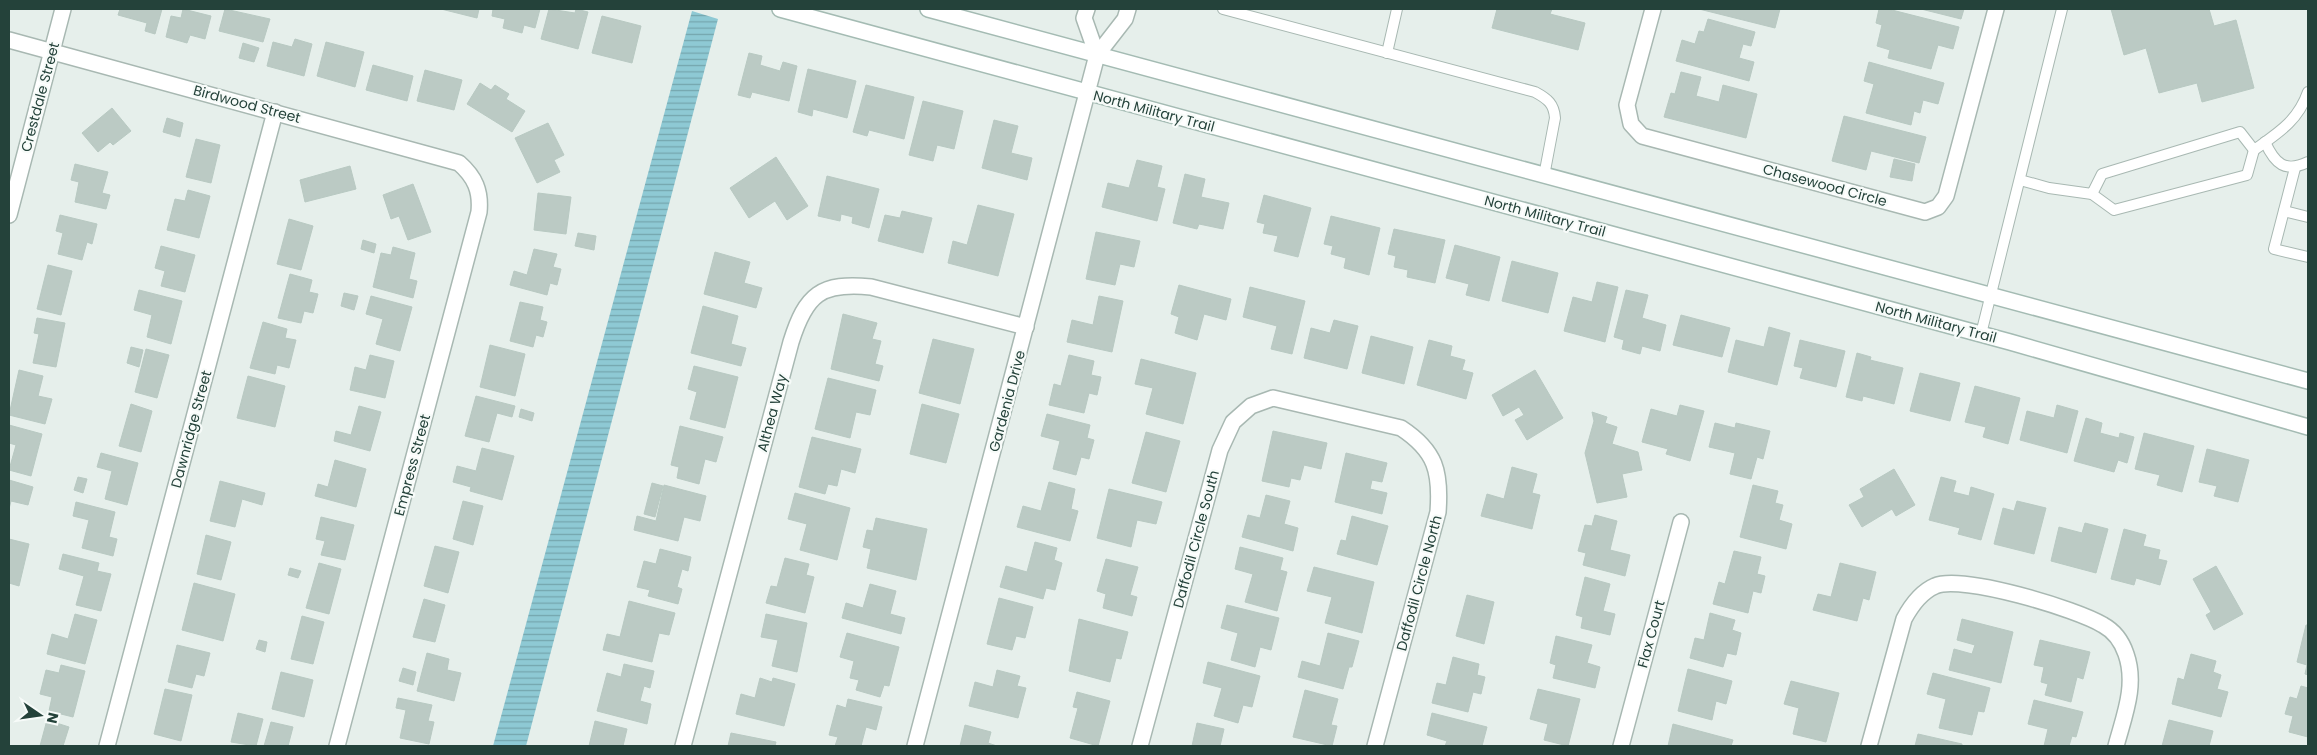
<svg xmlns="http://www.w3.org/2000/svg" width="2317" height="755" font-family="Poppins,sans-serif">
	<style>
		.water { fill: url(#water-rules) }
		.building { fill: #bbcac4; stroke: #b8c9c2 }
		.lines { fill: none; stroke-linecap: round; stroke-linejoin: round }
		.service-casing { stroke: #a8b8b2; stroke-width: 12 }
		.minor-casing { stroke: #a8b8b2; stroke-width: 18 }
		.secondary-casing { stroke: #a4bbb3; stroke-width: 18 }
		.service { stroke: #fff; stroke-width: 10 }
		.minor { stroke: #fff; stroke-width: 15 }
		.secondary { stroke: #fff; stroke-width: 15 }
		.labels { text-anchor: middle; stroke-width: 4.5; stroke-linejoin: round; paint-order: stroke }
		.street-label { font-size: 14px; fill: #24423a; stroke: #f7fbf9 }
	</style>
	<defs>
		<pattern id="water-rules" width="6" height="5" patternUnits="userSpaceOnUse" patternTransform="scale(1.25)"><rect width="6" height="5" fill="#8ec9d4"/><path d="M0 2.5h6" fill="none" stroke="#74a5ad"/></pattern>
	</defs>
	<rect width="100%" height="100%" fill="#e6efeb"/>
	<polygon class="water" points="692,11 718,19 526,746 493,746"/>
	<g class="building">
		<polygon points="120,9 162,9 155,34 145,31 147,23 118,15"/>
		<polygon points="183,9 211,16 205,39 190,35 187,43 166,37 171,16 181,18"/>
		<polygon points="225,9 270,19 263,42 219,31"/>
		<polygon points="441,9 479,9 477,18"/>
		<polygon points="493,9 540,9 535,28 524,25 522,33 503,28 505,19 492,16"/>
		<polygon points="549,9 575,13 576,9 588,12 578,49 541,39"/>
		<polygon points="1497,9 1552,9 1550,14 1585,23 1578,50 1492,28"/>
		<polygon points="1699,9 1780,9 1775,28"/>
		<polygon points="1879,9 1888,9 1959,27 1953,49 1938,45 1931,69 1888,58 1890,50 1877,46 1882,25 1876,23"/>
		<polygon points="1921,9 1964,9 1961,19"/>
		<polygon points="2111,9 2209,9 2214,26 2236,20 2254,88 2202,102 2197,83 2159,93 2146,48 2124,55"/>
		<polygon points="602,16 641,26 632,63 592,53"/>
		<polygon points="1708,19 1755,32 1751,46 1743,44 1739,58 1754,62 1749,81 1676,61 1682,40 1695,44 1699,31 1704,32"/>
		<polygon points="295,39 312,44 304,76 267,66 273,42 292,47"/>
		<polygon points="326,42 364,52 355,87 317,76"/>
		<polygon points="243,43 259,48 254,62 239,58"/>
		<polygon points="749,53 762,56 760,65 780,71 783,62 797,66 789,101 752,92 750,98 738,95"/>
		<polygon points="1869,62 1944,83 1938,104 1923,100 1920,113 1914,111 1911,125 1866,113 1874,84 1864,81"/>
		<polygon points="373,65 413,76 407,101 366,90"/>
		<polygon points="808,69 856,81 847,118 813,109 812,116 798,112"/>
		<polygon points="425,70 462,80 454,110 417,101"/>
		<polygon points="1681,72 1701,77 1696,96 1719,102 1723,85 1757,94 1746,138 1664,117 1671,93 1675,94"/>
		<polygon points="480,83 491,90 495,85 509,94 506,99 525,111 512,132 467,104"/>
		<polygon points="866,85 914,97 904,139 869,130 867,136 853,132"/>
		<polygon points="923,101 963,111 954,149 937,145 933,161 909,155"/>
		<polygon points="112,108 131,131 113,145 110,142 98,152 82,133"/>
		<polygon points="1844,116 1926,137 1919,163 1871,151 1866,170 1832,161"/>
		<polygon points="167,118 183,123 180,137 163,132"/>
		<polygon points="994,120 1018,126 1011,153 1032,158 1027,180 982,168"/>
		<polygon points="548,123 564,155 554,160 560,172 537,183 515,138"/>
		<polygon points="196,139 220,145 211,183 186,177"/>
		<polygon points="776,157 808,206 787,220 775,201 749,218 730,188"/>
		<polygon points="1894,159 1915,164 1912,181 1890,177"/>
		<polygon points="1137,160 1162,166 1157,187 1165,189 1157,221 1102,207 1108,183 1129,188"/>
		<polygon points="75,164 108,172 102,193 110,195 106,209 75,202 79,182 71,180"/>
		<polygon points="350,166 356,189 305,202 300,180"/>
		<polygon points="1185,174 1205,179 1201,197 1229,203 1223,229 1199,224 1197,229 1173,223"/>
		<polygon points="827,176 879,189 869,228 852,223 853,217 841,214 840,221 818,216"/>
		<polygon points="413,184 431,232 408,240 399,216 391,219 383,195"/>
		<polygon points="188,190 210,196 199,238 167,230 175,199 185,201"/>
		<polygon points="538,193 571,197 566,234 534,230"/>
		<polygon points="1264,195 1311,208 1298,257 1274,251 1278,236 1263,233 1265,224 1257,222"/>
		<polygon points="978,205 1014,214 998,276 948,263 953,241 967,245"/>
		<polygon points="902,211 932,218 923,253 878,241 885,215 900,218"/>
		<polygon points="60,215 97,224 92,244 87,242 82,260 58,254 63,233 56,231"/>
		<polygon points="1331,216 1380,228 1369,275 1344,268 1346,258 1331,254 1333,246 1324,244"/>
		<polygon points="289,219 313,226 301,270 277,264"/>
		<polygon points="1394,229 1445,240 1435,283 1407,277 1408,270 1394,267 1396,256 1388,254"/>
		<polygon points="1096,232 1140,241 1134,267 1120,264 1115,285 1086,279"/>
		<polygon points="578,233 596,236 594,250 575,246"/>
		<polygon points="363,240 376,244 374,253 361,249"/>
		<polygon points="1455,245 1500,257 1489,301 1466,295 1469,284 1446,278"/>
		<polygon points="161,246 195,255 185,292 161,286 165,271 155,268"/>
		<polygon points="393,247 415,253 409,279 417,281 413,298 373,287 381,253 391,255"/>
		<polygon points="534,249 557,254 553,267 561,269 557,285 550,283 547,295 510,285 514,271 527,275"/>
		<polygon points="715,252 750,262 744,283 762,288 756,308 704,294"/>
		<polygon points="1512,261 1558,273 1548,313 1502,301"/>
		<polygon points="48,265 72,271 61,315 37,309"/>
		<polygon points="290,274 312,280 309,292 318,294 313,313 304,311 301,323 278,318"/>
		<polygon points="1597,282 1618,287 1605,342 1564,331 1573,297 1592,302"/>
		<polygon points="1179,285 1231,299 1226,320 1204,314 1197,340 1175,333 1179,317 1171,314"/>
		<polygon points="1250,287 1305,301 1292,354 1271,349 1277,326 1243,317"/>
		<polygon points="139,290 182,301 171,344 147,337 152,315 134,310"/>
		<polygon points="1626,290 1648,295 1642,318 1666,325 1660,351 1642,346 1640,354 1622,349 1624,340 1614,337"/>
		<polygon points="344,293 358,296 354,310 341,306"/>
		<polygon points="371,296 412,307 400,351 376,344 383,319 366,314"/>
		<polygon points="1099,296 1123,301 1112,352 1067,342 1072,320 1093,325"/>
		<polygon points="520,302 543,307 540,320 547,322 543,337 536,335 533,347 510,341"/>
		<polygon points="703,306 738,316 731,344 746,348 741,366 691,353"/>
		<polygon points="843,314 877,323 872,339 881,341 875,364 883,366 879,381 831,369"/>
		<polygon points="1681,315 1730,328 1722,357 1673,345"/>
		<polygon points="37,318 65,323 56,367 33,363 39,334 34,333"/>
		<polygon points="1334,320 1358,326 1347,369 1304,358 1311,328 1330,333"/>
		<polygon points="263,322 287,329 285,338 296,340 289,368 277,365 275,374 250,368"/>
		<polygon points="1769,327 1790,333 1777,385 1728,372 1736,340 1764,347"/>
		<polygon points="1371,336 1413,347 1404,384 1362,373"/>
		<polygon points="933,339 974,349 960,404 919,393"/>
		<polygon points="1429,340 1452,346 1450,356 1465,360 1462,370 1473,373 1466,399 1417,385"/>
		<polygon points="1800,340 1845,351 1836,387 1800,378 1803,368 1794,366"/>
		<polygon points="490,345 525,354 515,396 480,387"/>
		<polygon points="131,347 143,350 139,367 127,363"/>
		<polygon points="146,349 169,355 157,398 135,392"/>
		<polygon points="1857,353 1871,357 1870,360 1903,368 1894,404 1863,396 1862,401 1846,397"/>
		<polygon points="370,355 394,361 385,398 350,390 355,367 366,370"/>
		<polygon points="1069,355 1094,361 1091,375 1101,377 1097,395 1089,393 1084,413 1049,405 1054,384 1061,386"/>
		<polygon points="1141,359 1196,373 1183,424 1146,414 1153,388 1135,384"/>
		<polygon points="694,366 738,377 725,428 690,419 697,392 688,389"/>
		<polygon points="19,370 43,376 38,396 52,399 45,424 9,415"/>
		<polygon points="1535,370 1563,418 1527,440 1515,420 1524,415 1519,407 1503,416 1492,395"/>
		<polygon points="1920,373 1960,383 1950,421 1910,411"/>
		<polygon points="248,376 285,386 275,427 237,418"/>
		<polygon points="828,378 876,390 870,415 856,412 850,438 815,429"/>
		<polygon points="1975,386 2020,398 2008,444 1983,437 1986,427 1965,422"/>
		<polygon points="476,396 515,406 512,417 497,413 489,442 465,436"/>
		<polygon points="131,404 152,411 141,452 119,446"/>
		<polygon points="922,404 959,414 946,463 910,454"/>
		<polygon points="1680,405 1704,411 1690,461 1666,454 1668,449 1642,442 1651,409 1677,416"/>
		<polygon points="2057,405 2078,411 2067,453 2020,440 2027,411 2054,418"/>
		<polygon points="359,406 381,412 370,451 334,441 336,431 351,435"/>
		<polygon points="521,409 534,413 532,421 519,417"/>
		<polygon points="1592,412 1607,417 1605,423 1617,427 1612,444 1638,452 1642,470 1622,474 1627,497 1597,503 1585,453 1594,421"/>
		<polygon points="1047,414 1090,425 1087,438 1094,440 1089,459 1081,457 1076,475 1053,469 1060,441 1041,436"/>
		<polygon points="2086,418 2102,423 2100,433 2119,438 2120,433 2134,437 2127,463 2118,460 2114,472 2074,461"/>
		<polygon points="1715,423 1735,428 1736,423 1770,431 1763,459 1757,457 1751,479 1730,474 1735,453 1709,447"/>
		<polygon points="9,425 42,434 31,476 9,470 16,445 9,443"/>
		<polygon points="680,426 723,437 716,462 705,459 699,484 677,478 679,467 671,465"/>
		<polygon points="1273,431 1327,443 1321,469 1304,465 1300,480 1291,478 1289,487 1262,481"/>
		<polygon points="1146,432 1180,441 1166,492 1132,483"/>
		<polygon points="2144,433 2194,446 2182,492 2157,485 2160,475 2135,469"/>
		<polygon points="812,437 861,449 855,473 841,469 837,486 828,484 825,494 799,487"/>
		<polygon points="482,448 514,456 502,500 470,491 471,487 453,482 457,466 476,471"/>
		<polygon points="2207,449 2249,460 2238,502 2214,496 2217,486 2199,482"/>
		<polygon points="101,453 138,463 127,505 105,499 112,471 97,467"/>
		<polygon points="1346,453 1387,463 1382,482 1372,480 1370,489 1387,493 1382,514 1335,502"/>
		<polygon points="335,460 366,469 356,507 315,496 318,484 328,487"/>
		<polygon points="1512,467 1537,474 1532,493 1540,495 1532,529 1481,516 1487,494 1504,499"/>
		<polygon points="1894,469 1915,505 1896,516 1892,509 1862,527 1849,505 1864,497 1860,489"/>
		<polygon points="78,477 87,479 83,493 74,490"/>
		<polygon points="1941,477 1956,481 1953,492 1969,496 1971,487 1994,494 1981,540 1958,534 1960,528 1929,520"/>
		<polygon points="9,480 33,487 28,505 11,501 9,509"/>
		<polygon points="220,481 265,493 262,505 242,499 235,527 210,521"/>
		<polygon points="1049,482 1075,489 1071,509 1078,511 1070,541 1017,527 1023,506 1041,511"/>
		<polygon points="652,483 663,486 655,517 644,514"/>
		<polygon points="664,485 706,496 700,521 684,517 678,541 634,530 637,516 656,521"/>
		<polygon points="1753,485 1778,491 1775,503 1783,505 1779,520 1792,524 1786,549 1740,537"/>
		<polygon points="1109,489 1162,502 1156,524 1137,520 1131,547 1097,538"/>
		<polygon points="795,493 850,508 837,560 800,550 807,524 788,519"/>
		<polygon points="1266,495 1290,501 1284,524 1298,528 1293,551 1242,537 1248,515 1260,518"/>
		<polygon points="463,501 483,506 473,545 453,539"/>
		<polygon points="2017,501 2046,508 2034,554 1994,544 2003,508 2014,511"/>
		<polygon points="76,502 115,512 109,537 117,539 113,556 82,548 89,520 73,516"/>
		<polygon points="1595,515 1617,521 1610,550 1630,555 1625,576 1583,565 1586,553 1578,551 1585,525 1592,526"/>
		<polygon points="1352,516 1388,526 1377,565 1337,554 1341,540 1346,541"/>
		<polygon points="321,517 354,525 345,560 321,555 325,541 316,539"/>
		<polygon points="876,518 927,529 916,580 867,568 871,549 863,547 867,530 873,531"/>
		<polygon points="2085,523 2108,529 2096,573 2051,561 2059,527 2082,533"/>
		<polygon points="2124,529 2146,535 2143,546 2160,550 2158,559 2167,561 2160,585 2136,578 2134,585 2111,579"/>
		<polygon points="206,535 231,542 221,580 197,574"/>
		<polygon points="9,539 29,544 19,586 9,583"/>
		<polygon points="1035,542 1057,548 1054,560 1062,563 1055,590 1046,588 1043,599 1000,587 1006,566 1027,572"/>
		<polygon points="435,546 459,552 448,593 424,586"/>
		<polygon points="1240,547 1283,558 1280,570 1287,572 1277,611 1245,602 1253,574 1235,569"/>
		<polygon points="660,549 691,557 688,571 682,569 677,587 682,589 678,604 648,596 650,590 637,587 644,561 656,564"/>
		<polygon points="1734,551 1761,557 1757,574 1765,576 1761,593 1753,591 1748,613 1713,604 1719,582 1725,584"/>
		<polygon points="63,554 99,563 97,571 111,574 101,611 76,605 84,576 59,569"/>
		<polygon points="785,558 809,564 806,575 814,577 805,613 766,603 771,586 777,587"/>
		<polygon points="1106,559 1138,567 1130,595 1137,597 1132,616 1103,608 1106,594 1097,591"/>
		<polygon points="319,563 341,569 329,614 306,608"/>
		<polygon points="1840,563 1876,572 1869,600 1863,598 1857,621 1813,610 1818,594 1831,597"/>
		<polygon points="2216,566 2243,614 2214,630 2206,615 2211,612 2193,579"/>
		<polygon points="1314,567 1374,582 1362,633 1325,623 1332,597 1307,591"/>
		<polygon points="290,568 301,571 298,578 288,575"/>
		<polygon points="1585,577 1610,584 1603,611 1615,614 1610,635 1581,628 1583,617 1576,615"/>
		<polygon points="194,583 235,594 223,641 182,630"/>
		<polygon points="870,584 896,591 890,614 905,618 901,634 842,618 846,603 863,608"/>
		<polygon points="1467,595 1494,602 1484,644 1456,636"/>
		<polygon points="999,598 1033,607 1025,638 1016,636 1012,650 987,644"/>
		<polygon points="424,599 445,605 435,642 413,637"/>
		<polygon points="629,601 675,613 669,635 659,633 652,662 603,650 607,634 620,637"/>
		<polygon points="1227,605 1279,618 1271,650 1260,647 1255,667 1231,660 1238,633 1221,628"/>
		<polygon points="1710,613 1735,620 1732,630 1741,633 1736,655 1727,653 1723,667 1690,658 1695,638 1704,640"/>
		<polygon points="75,614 97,620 85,664 47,654 52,634 68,639"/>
		<polygon points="766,614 807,623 797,672 772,666 778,640 761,637"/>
		<polygon points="302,616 324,622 313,664 291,659"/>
		<polygon points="1079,619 1128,632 1121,659 1116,658 1110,682 1069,671"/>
		<polygon points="1962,619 2013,632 2001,683 1949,670 1954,649 1972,654 1975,645 1957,640"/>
		<polygon points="2306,625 2308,625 2308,675 2305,674 2307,665 2297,662"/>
		<polygon points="847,633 899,647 889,686 884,685 880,697 856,690 859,680 850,678 854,661 840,657"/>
		<polygon points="1328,633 1359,641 1352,667 1349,667 1343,689 1298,677 1302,661 1320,666"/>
		<polygon points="1556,636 1592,645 1587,663 1600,667 1595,688 1553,678 1556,665 1550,663"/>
		<polygon points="259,640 267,642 265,652 256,649"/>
		<polygon points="2040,640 2090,652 2083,679 2077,677 2071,702 2045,695 2048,684 2041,682 2044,667 2034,665"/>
		<polygon points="177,645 210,653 204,676 196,674 192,688 168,682"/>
		<polygon points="427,653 449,659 447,670 461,673 454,701 417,691"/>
		<polygon points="2191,654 2216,661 2213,672 2221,675 2217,689 2228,692 2221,717 2172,704 2178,678 2184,680"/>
		<polygon points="1453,657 1479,664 1477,675 1485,677 1481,694 1473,692 1468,712 1432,703 1437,683 1446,685"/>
		<polygon points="1208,662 1260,676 1252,707 1243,705 1238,723 1214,716 1222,688 1203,683"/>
		<polygon points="624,664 654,671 650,688 644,686 640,701 651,704 647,724 597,711 607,673 621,677"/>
		<polygon points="61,665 85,671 73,717 49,711 52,697 40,694 46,670 59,673"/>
		<polygon points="403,668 416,672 413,685 399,681"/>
		<polygon points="1688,669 1732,681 1726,704 1716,701 1712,720 1678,711"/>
		<polygon points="997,670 1020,676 1017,686 1026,688 1018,718 969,706 975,682 993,687"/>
		<polygon points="281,672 313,680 304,717 272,709"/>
		<polygon points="1933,673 1990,688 1984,712 1978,711 1972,735 1939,728 1946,699 1927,694"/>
		<polygon points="760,678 772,682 773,678 795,684 784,726 736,714 741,694 755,698"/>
		<polygon points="1791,681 1839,693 1826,742 1793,734 1799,708 1784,704"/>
		<polygon points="2301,686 2308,688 2308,737 2289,732 2293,716 2285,714 2290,697 2297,699"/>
		<polygon points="165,689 192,695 181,741 154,734"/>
		<polygon points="1538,689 1580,699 1568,746 1544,740 1548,724 1530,719"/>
		<polygon points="1305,690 1338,699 1331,725 1337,726 1332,746 1293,737"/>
		<polygon points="1077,692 1110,701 1098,746 1070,738 1078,708 1073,707"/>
		<polygon points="398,698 432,705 428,721 434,722 429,744 400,738 406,710 396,708"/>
		<polygon points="848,699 882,707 876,730 866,727 861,746 835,746 838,737 829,735 837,705 846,708"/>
		<polygon points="2034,700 2083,712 2076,737 2072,736 2069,746 2044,746 2048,729 2028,724"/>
		<polygon points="238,713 263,719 256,746 231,742"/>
		<polygon points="1432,713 1487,727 1482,746 1445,746 1447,741 1427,735"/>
		<polygon points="47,720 69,727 63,746 40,746"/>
		<polygon points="2169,720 2213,731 2209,746 2162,746"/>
		<polygon points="595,721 627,729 623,746 589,746"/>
		<polygon points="271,722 293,727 288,746 264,746"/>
		<polygon points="1197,723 1224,729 1220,746 1192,746"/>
		<polygon points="1673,724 1733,740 1731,746 1668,746"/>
		<polygon points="965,725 991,732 988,743 997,746 960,746"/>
		<polygon points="731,733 776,742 775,746 728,746"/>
		<polygon points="1918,734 1962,744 1962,746 1915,746"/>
	</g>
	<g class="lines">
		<defs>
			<g id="service">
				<path d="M 1223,9 L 1535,92 C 1548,99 1554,104 1555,118 L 1544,176"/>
				<polyline points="1387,53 1397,9"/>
				<path d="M 2265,142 C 2275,164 2285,173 2308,162"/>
				<polyline points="2295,168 2274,249 2308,257"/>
				<path d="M 2020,180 L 2049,188 L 2092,194 L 2102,174 L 2240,132 L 2254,150 C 2278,133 2298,121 2308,92"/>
				<polyline points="2092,194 2114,210 2247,175 2254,150"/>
				<polyline points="2284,211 2308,217"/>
				<polyline points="1981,334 2062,9"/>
			</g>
			<g id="minor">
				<polyline points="1087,9 1084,18 1097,55"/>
				<polyline points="1653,9 1627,105 1631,124 1642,136 1925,212 1938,207 1946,196 1996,9"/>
				<path d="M 9,40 L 459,163 C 475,177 481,191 479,212 L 337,746"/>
				<polyline points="9,215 63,9"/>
				<polyline points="107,746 275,112"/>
				<path d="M 683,746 L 791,342 C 806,294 821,282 871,287 L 1026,327"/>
				<polyline points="915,746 1097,55 1125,19 1128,9"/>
				<path d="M 1140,746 L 1220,450 L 1233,422 L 1251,406 L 1273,398 L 1401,428 C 1436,451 1441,472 1438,512 L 1375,746"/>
				<polyline points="1621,746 1681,522"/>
				<path d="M 1869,746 L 1904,619 C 1911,606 1921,592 1935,586 C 1961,574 2077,609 2103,625 C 2114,631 2122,642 2126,654 C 2137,685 2124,716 2116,746"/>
			</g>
			<g id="secondary">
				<polyline points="780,9 2010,342 2308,427"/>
				<polyline points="928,9 2308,381"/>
			</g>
		</defs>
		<use href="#service" class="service-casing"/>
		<use href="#minor" class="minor-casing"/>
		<use href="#secondary" class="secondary-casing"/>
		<use href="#service" class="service"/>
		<use href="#minor" class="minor"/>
		<use href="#secondary" class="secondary"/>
	</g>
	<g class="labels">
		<g class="street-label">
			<text transform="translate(40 97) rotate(-75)" y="5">Crestdale Street</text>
			<text transform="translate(247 104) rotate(15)" y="5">Birdwood Street</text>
			<text transform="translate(1154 111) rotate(15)" y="5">North Military Trail</text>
			<text transform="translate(1825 185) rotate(15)" y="5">Chasewood Circle</text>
			<text transform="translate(1545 216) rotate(15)" y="5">North Military Trail</text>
			<text transform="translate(1936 322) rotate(15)" y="5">North Military Trail</text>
			<text transform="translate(1007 401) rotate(-75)" y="5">Gardenia Drive</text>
			<text transform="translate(772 413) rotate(-75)" y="5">Althea Way</text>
			<text transform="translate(191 429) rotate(-75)" y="5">Dawnridge Street</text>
			<text transform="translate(412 465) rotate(-75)" y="5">Empress Street</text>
			<text transform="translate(1196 539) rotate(-75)" y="5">Daffodil Circle South</text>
			<text transform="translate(1419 583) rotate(-75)" y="5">Daffodil Circle North</text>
			<text transform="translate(1651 634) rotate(-75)" y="5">Flax Court</text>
		</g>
	</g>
	<rect width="2317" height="755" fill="none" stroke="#24423a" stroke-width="20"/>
	<g transform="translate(40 715) rotate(103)" stroke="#f7fbf9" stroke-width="4" paint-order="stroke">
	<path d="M0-4L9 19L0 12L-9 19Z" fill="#24423a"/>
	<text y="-8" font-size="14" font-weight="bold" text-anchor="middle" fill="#24423a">N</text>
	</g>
</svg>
